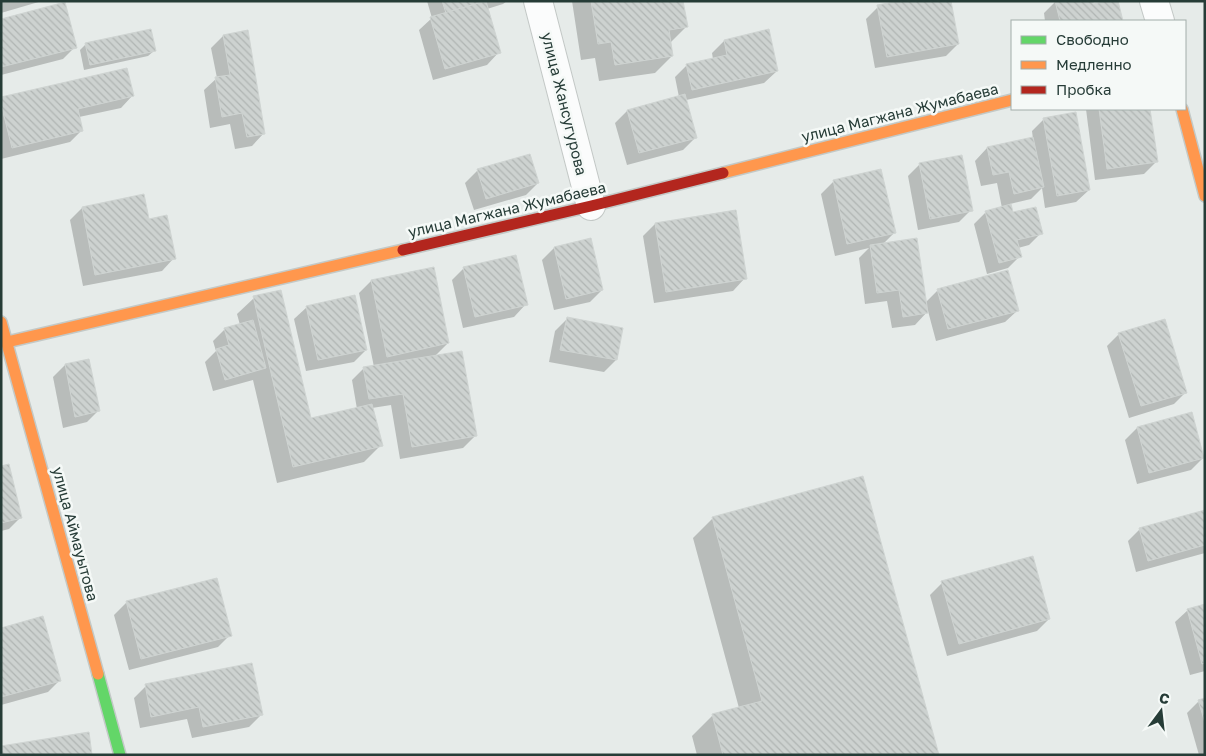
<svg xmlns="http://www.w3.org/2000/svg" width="1206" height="756" font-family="'Golos Text',sans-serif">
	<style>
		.shadow { fill: #0003 }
		.building { fill: url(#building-back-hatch); stroke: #cfd4d2 }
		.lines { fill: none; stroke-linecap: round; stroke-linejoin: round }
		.street-casing { stroke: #c3c8c6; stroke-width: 30 }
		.fast-casing { stroke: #c3c9c7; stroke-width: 14 }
		.slow-casing { stroke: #c3c9c7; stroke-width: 14 }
		.jam-casing { stroke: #c3c9c7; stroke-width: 14 }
		.street { stroke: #fbfcfc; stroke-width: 28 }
		.fast { stroke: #63d668; stroke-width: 11 }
		.slow { stroke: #ff974d; stroke-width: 11 }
		.jam { stroke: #b3261e; stroke-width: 11 }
		.labels { text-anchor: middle; stroke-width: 5; stroke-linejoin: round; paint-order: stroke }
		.street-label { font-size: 15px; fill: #263c37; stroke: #f5f9f7 }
	</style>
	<defs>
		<pattern id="building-back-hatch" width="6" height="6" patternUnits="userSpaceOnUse" patternTransform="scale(1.25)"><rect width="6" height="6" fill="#cdd2d0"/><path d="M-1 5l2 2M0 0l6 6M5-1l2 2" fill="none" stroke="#b0b5b3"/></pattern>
	</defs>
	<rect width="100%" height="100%" fill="#e6ebe9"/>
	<g class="shadow">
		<polygon points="1,1 42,1 1,13"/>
		<polygon points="427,1 507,1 503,4 487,9 499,52 487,65 433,80 419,30 432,18"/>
		<polygon points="572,1 682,1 686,27 670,43 672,56 655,73 599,81 595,58 581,60"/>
		<polygon points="1056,1 1092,6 1117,1 1121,21 1045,21 1044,13"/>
		<polygon points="878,7 958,44 946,56 875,68 866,19"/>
		<polygon points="1,20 75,47 63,59 1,75"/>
		<polygon points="223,36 264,133 252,146 235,149 230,124 210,128 204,90 217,78 211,48"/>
		<polygon points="724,41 777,71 764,83 686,100 695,138 683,150 627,165 615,123 627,111 679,97 675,77 687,65 713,59 712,53"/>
		<polygon points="86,44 155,50 148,56 84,70 80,50"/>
		<polygon points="133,95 121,108 79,117 82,130 70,142 1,159 1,98"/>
		<polygon points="1086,109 1149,109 1156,162 1144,174 1095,180"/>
		<polygon points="1044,119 1089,190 1076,202 1045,208 1042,188 1031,199 1010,204 1012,214 1041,233 1029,245 1018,248 1020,256 1008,268 987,274 974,224 986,212 1002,208 997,183 981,186 975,161 987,148 1033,139 1032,131"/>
		<polygon points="529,155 538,183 526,195 474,210 465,183 477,171"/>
		<polygon points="920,164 971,210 959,222 918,230 908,176"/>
		<polygon points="834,181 894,233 883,244 926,302 938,290 1018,310 1005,322 936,341 928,311 915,325 892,328 887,301 865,304 859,258 869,248 835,256 821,194"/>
		<polygon points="82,208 148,220 174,258 162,271 83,286 70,220"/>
		<polygon points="655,224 745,278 733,291 654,303 643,236"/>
		<polygon points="554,248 602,290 590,302 554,310 542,260"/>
		<polygon points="464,268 526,304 514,317 463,328 452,280"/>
		<polygon points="371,281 448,343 434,357 475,436 463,448 400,459 391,405 372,408 381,445 364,462 277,483 253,380 213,391 205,362 216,351 213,341 225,329 240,325 237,314 254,298 310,420 357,409 352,380 364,368 374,367 359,293"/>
		<polygon points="307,307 366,350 354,362 306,371 294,319"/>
		<polygon points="567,319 616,360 604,372 549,362 555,331"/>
		<polygon points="1119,334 1186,392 1174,404 1129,418 1107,346"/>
		<polygon points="65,365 99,410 87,422 63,428 53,377"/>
		<polygon points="1137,428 1203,458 1191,470 1137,484 1125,440"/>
		<polygon points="1,467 21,517 9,529 1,531"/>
		<polygon points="1205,511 1205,553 1136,572 1128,541 1140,529"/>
		<polygon points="713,518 938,755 697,755 692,736 712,716 739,708 693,538"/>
		<polygon points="216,579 230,635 218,647 129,670 114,615 126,603"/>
		<polygon points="942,583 1049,619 1037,631 947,656 930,595"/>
		<polygon points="1205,605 1205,671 1190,675 1175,622 1188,610"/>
		<polygon points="1,629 60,680 48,692 1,705"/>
		<polygon points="146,686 261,715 249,727 192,738 187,719 140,728 134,698"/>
		<polygon points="1205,699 1205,755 1199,755 1187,713 1199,701"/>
	</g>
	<g class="building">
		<polygon points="442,1 486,1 446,13"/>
		<polygon points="486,1 501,53 445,69 430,17"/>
		<polygon points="591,1 683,1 688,27 669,30 673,56 615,65 611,42 598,44"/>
		<polygon points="900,1 951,1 959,44 887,57 877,5"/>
		<polygon points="1055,1 1093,1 1093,4 1108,1 1118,1 1123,21 1060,21"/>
		<polygon points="65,2 77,48 1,67 1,19"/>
		<polygon points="151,29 156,51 90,65 85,43"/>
		<polygon points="769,29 778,71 692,90 686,64 727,55 724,40"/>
		<polygon points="248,30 265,134 247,137 242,113 222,117 215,77 230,75 223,35"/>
		<polygon points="127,68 134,96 78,109 83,131 12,148 1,104 1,97"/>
		<polygon points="685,94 697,138 639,153 627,110"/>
		<polygon points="1099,109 1150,109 1158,162 1107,169"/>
		<polygon points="1076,112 1090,190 1057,196 1043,118"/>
		<polygon points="1033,137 1044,187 1014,194 1009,172 993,175 987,147"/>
		<polygon points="530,154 539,183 486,199 477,169"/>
		<polygon points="962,155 973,211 930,219 919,163"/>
		<polygon points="881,169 896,233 847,244 833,180"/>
		<polygon points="144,194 149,219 167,215 176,259 95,275 82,207"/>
		<polygon points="1011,204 1013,212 1036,207 1043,234 1017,240 1022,257 999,263 985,211"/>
		<polygon points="736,210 747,279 666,292 655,223"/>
		<polygon points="591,238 603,290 566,299 554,247"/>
		<polygon points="917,238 928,313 903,317 899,290 877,293 870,245"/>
		<polygon points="516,255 528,305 475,317 463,267"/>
		<polygon points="434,267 449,343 387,357 371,280"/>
		<polygon points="1008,270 1019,311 948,329 937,289"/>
		<polygon points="281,290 311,418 372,404 383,446 293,467 253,296"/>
		<polygon points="355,295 367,350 318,360 306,306"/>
		<polygon points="567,317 623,328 617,360 560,350"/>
		<polygon points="1165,319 1187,393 1141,406 1118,333"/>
		<polygon points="253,320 266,368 225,380 216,349 229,345 224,328"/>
		<polygon points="462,351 477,436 412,447 403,394 369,399 363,367"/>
		<polygon points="89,359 100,411 75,417 65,364"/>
		<polygon points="1192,412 1204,458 1149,473 1137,427"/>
		<polygon points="9,464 22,518 1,523 1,466"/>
		<polygon points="863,476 939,755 723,755 712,714 762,701 712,517"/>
		<polygon points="1205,510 1205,545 1148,561 1139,528"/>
		<polygon points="1033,556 1050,619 959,644 941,581"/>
		<polygon points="217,578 232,636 141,659 126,601"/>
		<polygon points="1205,604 1205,663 1202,664 1187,609"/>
		<polygon points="43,616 61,681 1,697 1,628"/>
		<polygon points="252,663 263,715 203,727 199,707 151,717 145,684"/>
		<polygon points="1205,698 1205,723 1198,700"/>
		<polygon points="89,732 92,755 1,755 1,746"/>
	</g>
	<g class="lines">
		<defs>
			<g id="street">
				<polyline points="538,1 591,206"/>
				<polyline points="1154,1 1160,21"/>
			</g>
			<polyline id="fast" points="98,674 120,755"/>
			<g id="slow">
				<polyline points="1182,109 1205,196"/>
				<polyline points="723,173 1012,100"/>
				<polyline points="1,322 98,674"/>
				<polyline points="7,342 403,250"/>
			</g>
			<polyline id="jam" points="403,250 591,206 723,173"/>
		</defs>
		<use href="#street" class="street-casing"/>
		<use href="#fast" class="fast-casing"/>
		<use href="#slow" class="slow-casing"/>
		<use href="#jam" class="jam-casing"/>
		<use href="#street" class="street"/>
		<use href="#fast" class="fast"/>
		<use href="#slow" class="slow"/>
		<use href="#jam" class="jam"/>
	</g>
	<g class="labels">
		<g class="street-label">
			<text transform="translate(564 104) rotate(76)" y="5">улица Жансугурова</text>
			<text transform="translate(900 113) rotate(-14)" y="5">улица Магжана Жумабаева</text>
			<text transform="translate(507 210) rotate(-13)" y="5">улица Магжана Жумабаева</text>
			<text transform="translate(75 534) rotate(75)" y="5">улица Аймауытова</text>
		</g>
	</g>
	<rect width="1206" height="756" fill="none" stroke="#263c37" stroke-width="5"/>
	<rect x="1011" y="20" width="175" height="90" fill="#f5f9f7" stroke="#a2adaa"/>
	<rect x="1021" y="36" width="25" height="8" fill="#63d668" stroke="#a2adaa"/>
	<text x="1056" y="45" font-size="15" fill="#263c37">Свободно</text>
	<rect x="1021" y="61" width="25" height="8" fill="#ff974d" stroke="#a2adaa"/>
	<text x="1056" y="70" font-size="15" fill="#263c37">Медленно</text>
	<rect x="1021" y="86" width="25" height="8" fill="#b3261e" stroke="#a2adaa"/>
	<text x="1056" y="95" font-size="15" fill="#263c37">Пробка</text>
	<g transform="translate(1161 711) rotate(15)" stroke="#f5f9f7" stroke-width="4" paint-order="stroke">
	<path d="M0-4L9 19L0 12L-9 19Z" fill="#263c37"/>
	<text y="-8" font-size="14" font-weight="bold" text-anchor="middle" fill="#263c37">С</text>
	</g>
</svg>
